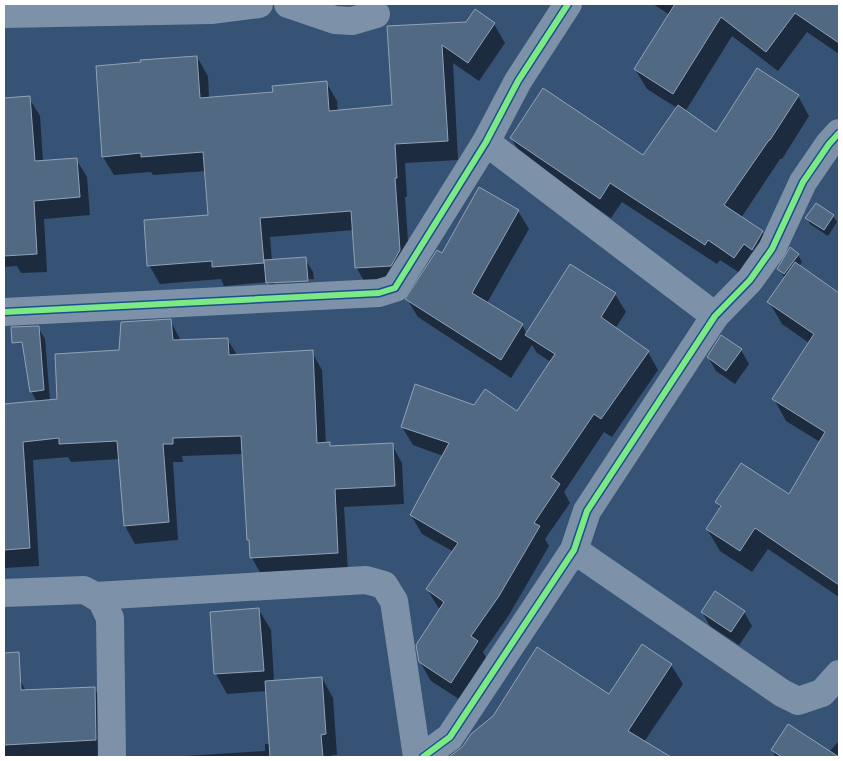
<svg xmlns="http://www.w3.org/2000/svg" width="843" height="761" font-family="Barlow,sans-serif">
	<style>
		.shadow { fill: #0007 }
		.building { fill: #526984; stroke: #92a2b6 }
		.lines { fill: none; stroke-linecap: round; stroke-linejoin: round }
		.minor { stroke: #7d92a8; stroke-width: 28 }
		.cycleway-casing { stroke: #1b4f8f; stroke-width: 9 }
		.cycleway { stroke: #7ce984; stroke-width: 6 }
	</style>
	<rect width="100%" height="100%" fill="#365274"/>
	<g class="shadow">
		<polygon points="653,4 839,4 839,54 807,32 778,71 732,36 685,112 717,134 798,96 809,116 782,159 780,159 741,218 762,232 774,252 746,277 720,260 717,264 622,202 611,218 523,158 511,138 644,157 677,108 647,89 635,69 670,15"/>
		<polygon points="494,24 505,43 479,81 453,63 458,160 405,163 407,197 405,197 410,270 367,286 356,267 354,230 270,237 272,261 305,259 313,272 314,279 274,281 274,284 314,282 315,294 276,296 268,282 224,286 221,279 160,284 149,265 209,216 206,171 153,175 151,172 114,175 103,157 197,57 208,76 209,98 274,94 326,82 337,101 338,112 393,106 388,27"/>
		<polygon points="29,98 40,116 43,162 76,159 87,177 90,215 44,219 47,272 21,273 17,266 4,267 4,100"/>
		<polygon points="518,211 529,229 487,303 522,325 527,334 615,294 626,312 615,329 648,352 658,370 612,437 604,432 564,492 570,503 545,539 549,546 509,615 483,652 488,661 462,701 431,681 420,662 441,609 438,607 427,589 454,552 422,534 411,515 443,456 413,445 402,427 474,406 518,413 551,362 537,353 532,345 511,378 418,317 407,299 442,254"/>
		<polygon points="833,216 837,222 828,236 810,224 807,218"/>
		<polygon points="798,255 802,262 799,266 839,294 839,597 768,549 752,572 720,551 707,529 720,508 717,502 789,496 820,442 786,421 774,399 809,343 782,324 769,302 785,278 778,269"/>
		<polygon points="170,320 181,341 227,339 237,355 312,352 322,370 326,444 329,444 332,447 392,445 402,463 404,504 344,507 348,571 262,576 252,558 250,542 248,539 243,454 182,456 183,462 173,462 178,540 135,544 125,526 120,459 71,462 68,457 33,460 39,566 4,568 4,405 37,402 31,391 38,327 45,339 50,401 58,400 120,351"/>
		<polygon points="741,350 749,364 735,384 716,371 708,357"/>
		<polygon points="259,610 271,630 274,681 322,678 333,698 337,755 332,755 333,757 169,757 265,751 265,744 270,744 267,691 227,694 216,674 211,613"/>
		<polygon points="702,612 744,612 752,626 739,645 710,626"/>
		<polygon points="643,646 671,665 683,684 644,742 668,757 462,757 458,751 471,735 610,696"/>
		<polygon points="20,680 26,691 94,688 106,708 107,757 4,757 4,681"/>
		<polygon points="839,741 839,757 775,757 773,750 829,752"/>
	</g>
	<g class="building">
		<polygon points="675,4 839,4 839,43 795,13 766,52 721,17 673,94 634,69"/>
		<polygon points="475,9 495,23 468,63 442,45 448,141 395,144 397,178 395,178 400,250 391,266 355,268 351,211 260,218 264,263 212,267 212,261 147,266 144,220 208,215 203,152 141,157 141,153 102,157 96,66 141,62 140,60 197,56 200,98 273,92 272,86 327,81 329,111 392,105 387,26 466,22"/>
		<polygon points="757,68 799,95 770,140 769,140 724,205 763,231 752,250 744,244 734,258 708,240 705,245 610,183 600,199 510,138 543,88 643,155 678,105 716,132"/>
		<polygon points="30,96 35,161 77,158 80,197 34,201 37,254 4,256 4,98"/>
		<polygon points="479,187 519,210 472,293 523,324 501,360 405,299 437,250 442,253"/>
		<polygon points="816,203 834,215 824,230 805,218"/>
		<polygon points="790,247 799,254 784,274 777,269"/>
		<polygon points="306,257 308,281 266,283 264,260"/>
		<polygon points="795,262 839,293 839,585 755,528 740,551 706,529 721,506 715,502 741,463 789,494 825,432 772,399 814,334 767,302"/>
		<polygon points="570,264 616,293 601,317 649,351 601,419 594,414 551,477 560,484 534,523 540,526 499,596 471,636 478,641 451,683 419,662 416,645 444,602 426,589 458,543 410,515 449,443 401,427 415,384 474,405 485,389 517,411 555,354 525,335"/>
		<polygon points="171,319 173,340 228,338 229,355 313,350 317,443 330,442 330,446 393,443 395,486 335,489 338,553 250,558 249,540 247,540 241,436 173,438 173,444 163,444 169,522 124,526 117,441 59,444 59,438 23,442 30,548 4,550 4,404 57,399 55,354 119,350 121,322"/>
		<polygon points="39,326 44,390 30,392 22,342 12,343 11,327"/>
		<polygon points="721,335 742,349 726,371 707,357"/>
		<polygon points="715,591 745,611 731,632 701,612"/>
		<polygon points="259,608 264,671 214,674 210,612"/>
		<polygon points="642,644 672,664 628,731 671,757 449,757 463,746 471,734 493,716 537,647 609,694"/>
		<polygon points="19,652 21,690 95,687 96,740 4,745 4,653"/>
		<polygon points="322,677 326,734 321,735 323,757 270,757 265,681"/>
		<polygon points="788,724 839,757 782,757 771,750"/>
	</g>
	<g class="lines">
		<g class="minor">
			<polyline points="288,4 335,20 352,21 376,14"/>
			<polyline points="4,14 211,10 259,4"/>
			<polyline points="486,142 715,316"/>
			<polyline points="4,312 379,293 395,288 486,142 518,81 568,4"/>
			<polyline points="574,550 782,693 798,701 822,693 839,674"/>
			<polyline points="4,593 84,590 101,599 110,618 112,757"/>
			<polyline points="95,596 366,580 384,585 394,601 417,757"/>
			<polyline points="423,757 450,737 574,550 587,511 715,316 750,280 772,249 803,182 829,144 839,133"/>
		</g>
		<defs>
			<g id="cycleway">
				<polyline points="4,312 379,293 395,288 486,142 518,81 568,4"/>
				<polyline points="423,757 450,737 574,550 587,511 715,316 750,280 772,249 803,182 829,144 839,133"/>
			</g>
		</defs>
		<use href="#cycleway" class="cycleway-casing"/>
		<use href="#cycleway" class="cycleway"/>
	</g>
	<rect width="843" height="761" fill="none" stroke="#ffffff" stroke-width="10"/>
</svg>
